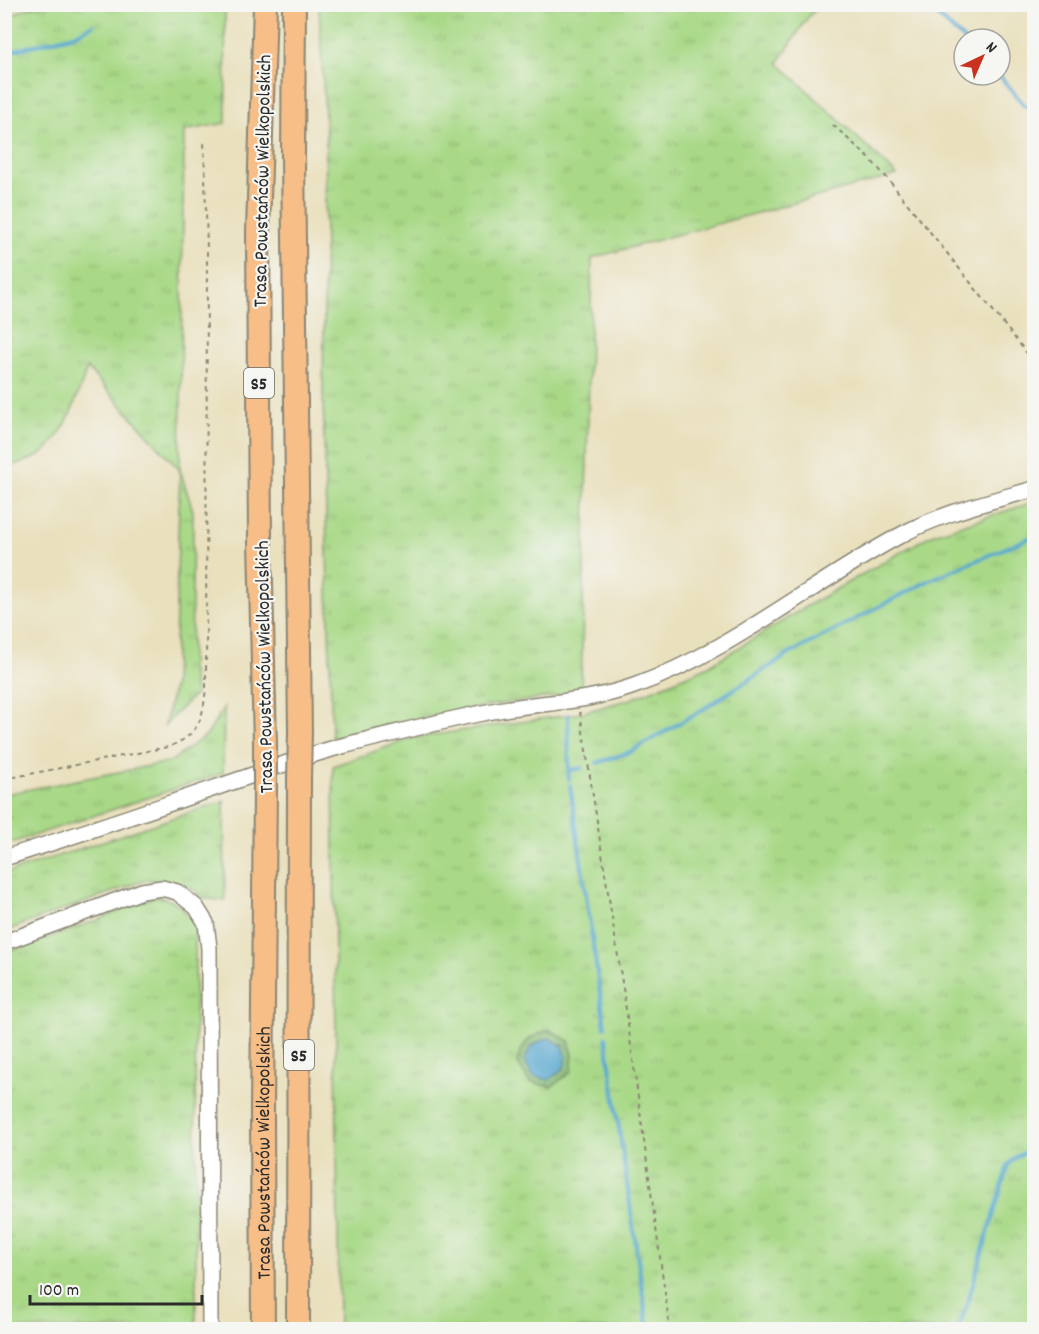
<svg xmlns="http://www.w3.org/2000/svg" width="1039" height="1334" font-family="Dekko,sans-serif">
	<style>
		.grass { fill: url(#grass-tufts); stroke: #6a8259; stroke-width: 1.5 }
		.forest { fill: url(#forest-crowns); stroke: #587250; stroke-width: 1.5 }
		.water { fill: #54a6cf; stroke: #40687d; stroke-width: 1.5 }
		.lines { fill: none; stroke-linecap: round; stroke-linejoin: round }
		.stream { stroke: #54a6cf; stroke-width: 4 }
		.minor-casing { stroke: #8a8674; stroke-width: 18 }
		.highway-casing { stroke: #8a8674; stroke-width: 26 }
		.path { stroke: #8a8674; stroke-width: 2; stroke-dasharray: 4.5 4.5; stroke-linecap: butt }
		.minor { stroke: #fff; stroke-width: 15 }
		.highway { stroke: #f7be88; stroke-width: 22 }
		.highway-bridge-casing { stroke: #8a8674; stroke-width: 26; stroke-linecap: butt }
		.highway-bridge { stroke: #f7be88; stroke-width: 22 }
		.labels { text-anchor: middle; stroke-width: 4.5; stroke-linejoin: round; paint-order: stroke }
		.shield { fill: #f6f6f2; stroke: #686867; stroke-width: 1.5 }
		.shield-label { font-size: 18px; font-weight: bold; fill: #2b2b2b }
		.street-label { font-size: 20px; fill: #2b2b2b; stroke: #f6f6f2 }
	</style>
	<defs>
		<pattern id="grass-tufts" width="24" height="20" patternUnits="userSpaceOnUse" patternTransform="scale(1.5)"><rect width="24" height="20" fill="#a9d987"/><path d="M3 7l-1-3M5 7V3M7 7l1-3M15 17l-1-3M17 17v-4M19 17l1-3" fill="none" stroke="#92ba75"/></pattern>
		<pattern id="forest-crowns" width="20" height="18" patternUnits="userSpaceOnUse" patternTransform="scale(1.5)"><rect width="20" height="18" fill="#86b974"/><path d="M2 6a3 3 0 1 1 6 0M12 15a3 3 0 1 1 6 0" fill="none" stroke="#6e975f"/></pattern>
	</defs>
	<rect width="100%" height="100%" fill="#f6f6f2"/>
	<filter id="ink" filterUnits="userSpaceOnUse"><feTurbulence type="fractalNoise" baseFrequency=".0167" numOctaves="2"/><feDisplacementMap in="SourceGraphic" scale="12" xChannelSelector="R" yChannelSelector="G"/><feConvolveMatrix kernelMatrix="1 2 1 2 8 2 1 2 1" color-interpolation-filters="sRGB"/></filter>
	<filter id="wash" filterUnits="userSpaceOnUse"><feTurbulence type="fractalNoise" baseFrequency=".008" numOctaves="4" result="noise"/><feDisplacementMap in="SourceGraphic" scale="24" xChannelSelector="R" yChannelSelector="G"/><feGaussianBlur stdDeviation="1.35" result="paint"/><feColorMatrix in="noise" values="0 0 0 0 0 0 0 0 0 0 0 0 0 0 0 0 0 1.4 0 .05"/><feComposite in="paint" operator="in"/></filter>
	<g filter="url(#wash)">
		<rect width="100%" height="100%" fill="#e9e0bd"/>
		<g class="grass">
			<path d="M 49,4 L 225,5 L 226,123 L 184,131 L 180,470 L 193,511 L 191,666 L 195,694 L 165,725 L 174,684 L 180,470 L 87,368 C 77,397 67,435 40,455 C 30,461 15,464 5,469 L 5,18 L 25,9 Z"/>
			<polygon points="319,5 820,5 808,17 778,63 897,175 592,258 581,690 573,694 466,709 332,738 323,397 326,136"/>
			<polygon points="1034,502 1034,1329 339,1329 333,766 413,738 581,713 631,699 707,667 807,606 931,535"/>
			<polygon points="224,707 223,773 5,845 5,794 170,762 208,734"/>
			<polygon points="224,801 225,901 203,898 191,888 182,884 146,880 11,929 5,927 4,874"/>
			<path d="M 156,896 C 179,901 183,907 195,926 L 196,1329 L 5,1329 L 4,953 L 95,921 Z"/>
		</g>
		<path class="forest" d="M 550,1030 L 569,1041 L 573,1055 L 571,1072 L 551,1087 L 529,1082 L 517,1062 C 524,1040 529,1036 550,1030 Z"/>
		<path class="water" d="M 549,1038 L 563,1046 L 566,1056 L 564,1068 L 549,1080 L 533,1076 L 525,1061 C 529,1047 535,1042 549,1038 Z"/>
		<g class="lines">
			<g class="stream">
				<polyline points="925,4 964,40"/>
				<polyline points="4,53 74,35 93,25"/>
				<polyline points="999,75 1025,106 1034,104"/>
				<polyline points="568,715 569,779"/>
				<polyline points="597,763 630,752 702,710 789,654 930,580 1034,536"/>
				<polyline points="568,771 582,768"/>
				<polyline points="570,785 605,1027"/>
				<polyline points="606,1038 648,1330"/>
				<polyline points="957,1330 965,1311 1008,1165 1017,1156 1034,1148"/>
			</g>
		</g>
	</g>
	<g filter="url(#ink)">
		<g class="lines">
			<defs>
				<g id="minor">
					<path d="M 4,858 C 84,833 162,806 241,779 C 276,767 311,754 346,745 C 397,733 447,719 498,710 C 543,702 590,702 634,686 C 730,652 810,584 899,536 C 941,513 989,502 1034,489"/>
					<polyline points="4,940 11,940 142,891 162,888 177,892 196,907 206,923 209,948 210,1330"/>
				</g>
				<g id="highway">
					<polyline points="265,4 258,232 260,542 265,744"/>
					<polyline points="294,4 293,158 300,731"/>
					<path id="s1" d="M 263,1330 L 262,1111 L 265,790"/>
					<polyline points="298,1330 299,780"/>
				</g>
			</defs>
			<use href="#minor" class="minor-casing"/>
			<use href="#highway" class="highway-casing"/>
			<g class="path">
				<polyline points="833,125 869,158 887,178 1034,362"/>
				<polyline points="580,712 624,995 670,1330"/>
				<path d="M 4,779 L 168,747 C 200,735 203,718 206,687 L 207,249 L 204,139"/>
			</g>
			<use href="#minor" class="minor"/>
			<use href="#highway" class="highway"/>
			<defs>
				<g id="highway-bridge">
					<polyline points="265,744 265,790"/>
					<polyline points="299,780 300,731"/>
				</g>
			</defs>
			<use href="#highway-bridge" class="highway-bridge-casing"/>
			<use href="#highway-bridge" class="highway-bridge"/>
		</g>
	</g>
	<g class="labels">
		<g class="shield">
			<rect x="244" y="368" width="30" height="30" rx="4.5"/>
			<rect x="284" y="1040" width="30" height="30" rx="4.5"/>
		</g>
		<g class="shield-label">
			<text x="259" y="389">S5</text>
			<text x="299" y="1061">S5</text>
		</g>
		<g class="street-label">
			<text transform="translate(261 181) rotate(-89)" y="7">Trasa Powstańców Wielkopolskich</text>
			<text transform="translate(263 667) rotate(-91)" y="7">Trasa Powstańców Wielkopolskich</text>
			<text dy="7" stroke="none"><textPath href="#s1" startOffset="177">Trasa Powstańców Wielkopolskich</textPath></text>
		</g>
	</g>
	<rect width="1039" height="1334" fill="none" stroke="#f6f6f2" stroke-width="24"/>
	<g transform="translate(982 57) rotate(44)"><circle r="28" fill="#f6f6f2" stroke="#a5a5a2" stroke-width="1.5"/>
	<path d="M0-4.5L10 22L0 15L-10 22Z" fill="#c8321e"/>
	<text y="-9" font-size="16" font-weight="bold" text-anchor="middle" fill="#2b2b2b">N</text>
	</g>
	<path d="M30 1295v9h172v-9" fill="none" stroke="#2b2b2b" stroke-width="3"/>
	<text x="39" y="1295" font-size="18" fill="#2b2b2b" stroke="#f6f6f2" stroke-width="4.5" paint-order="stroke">100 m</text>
</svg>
